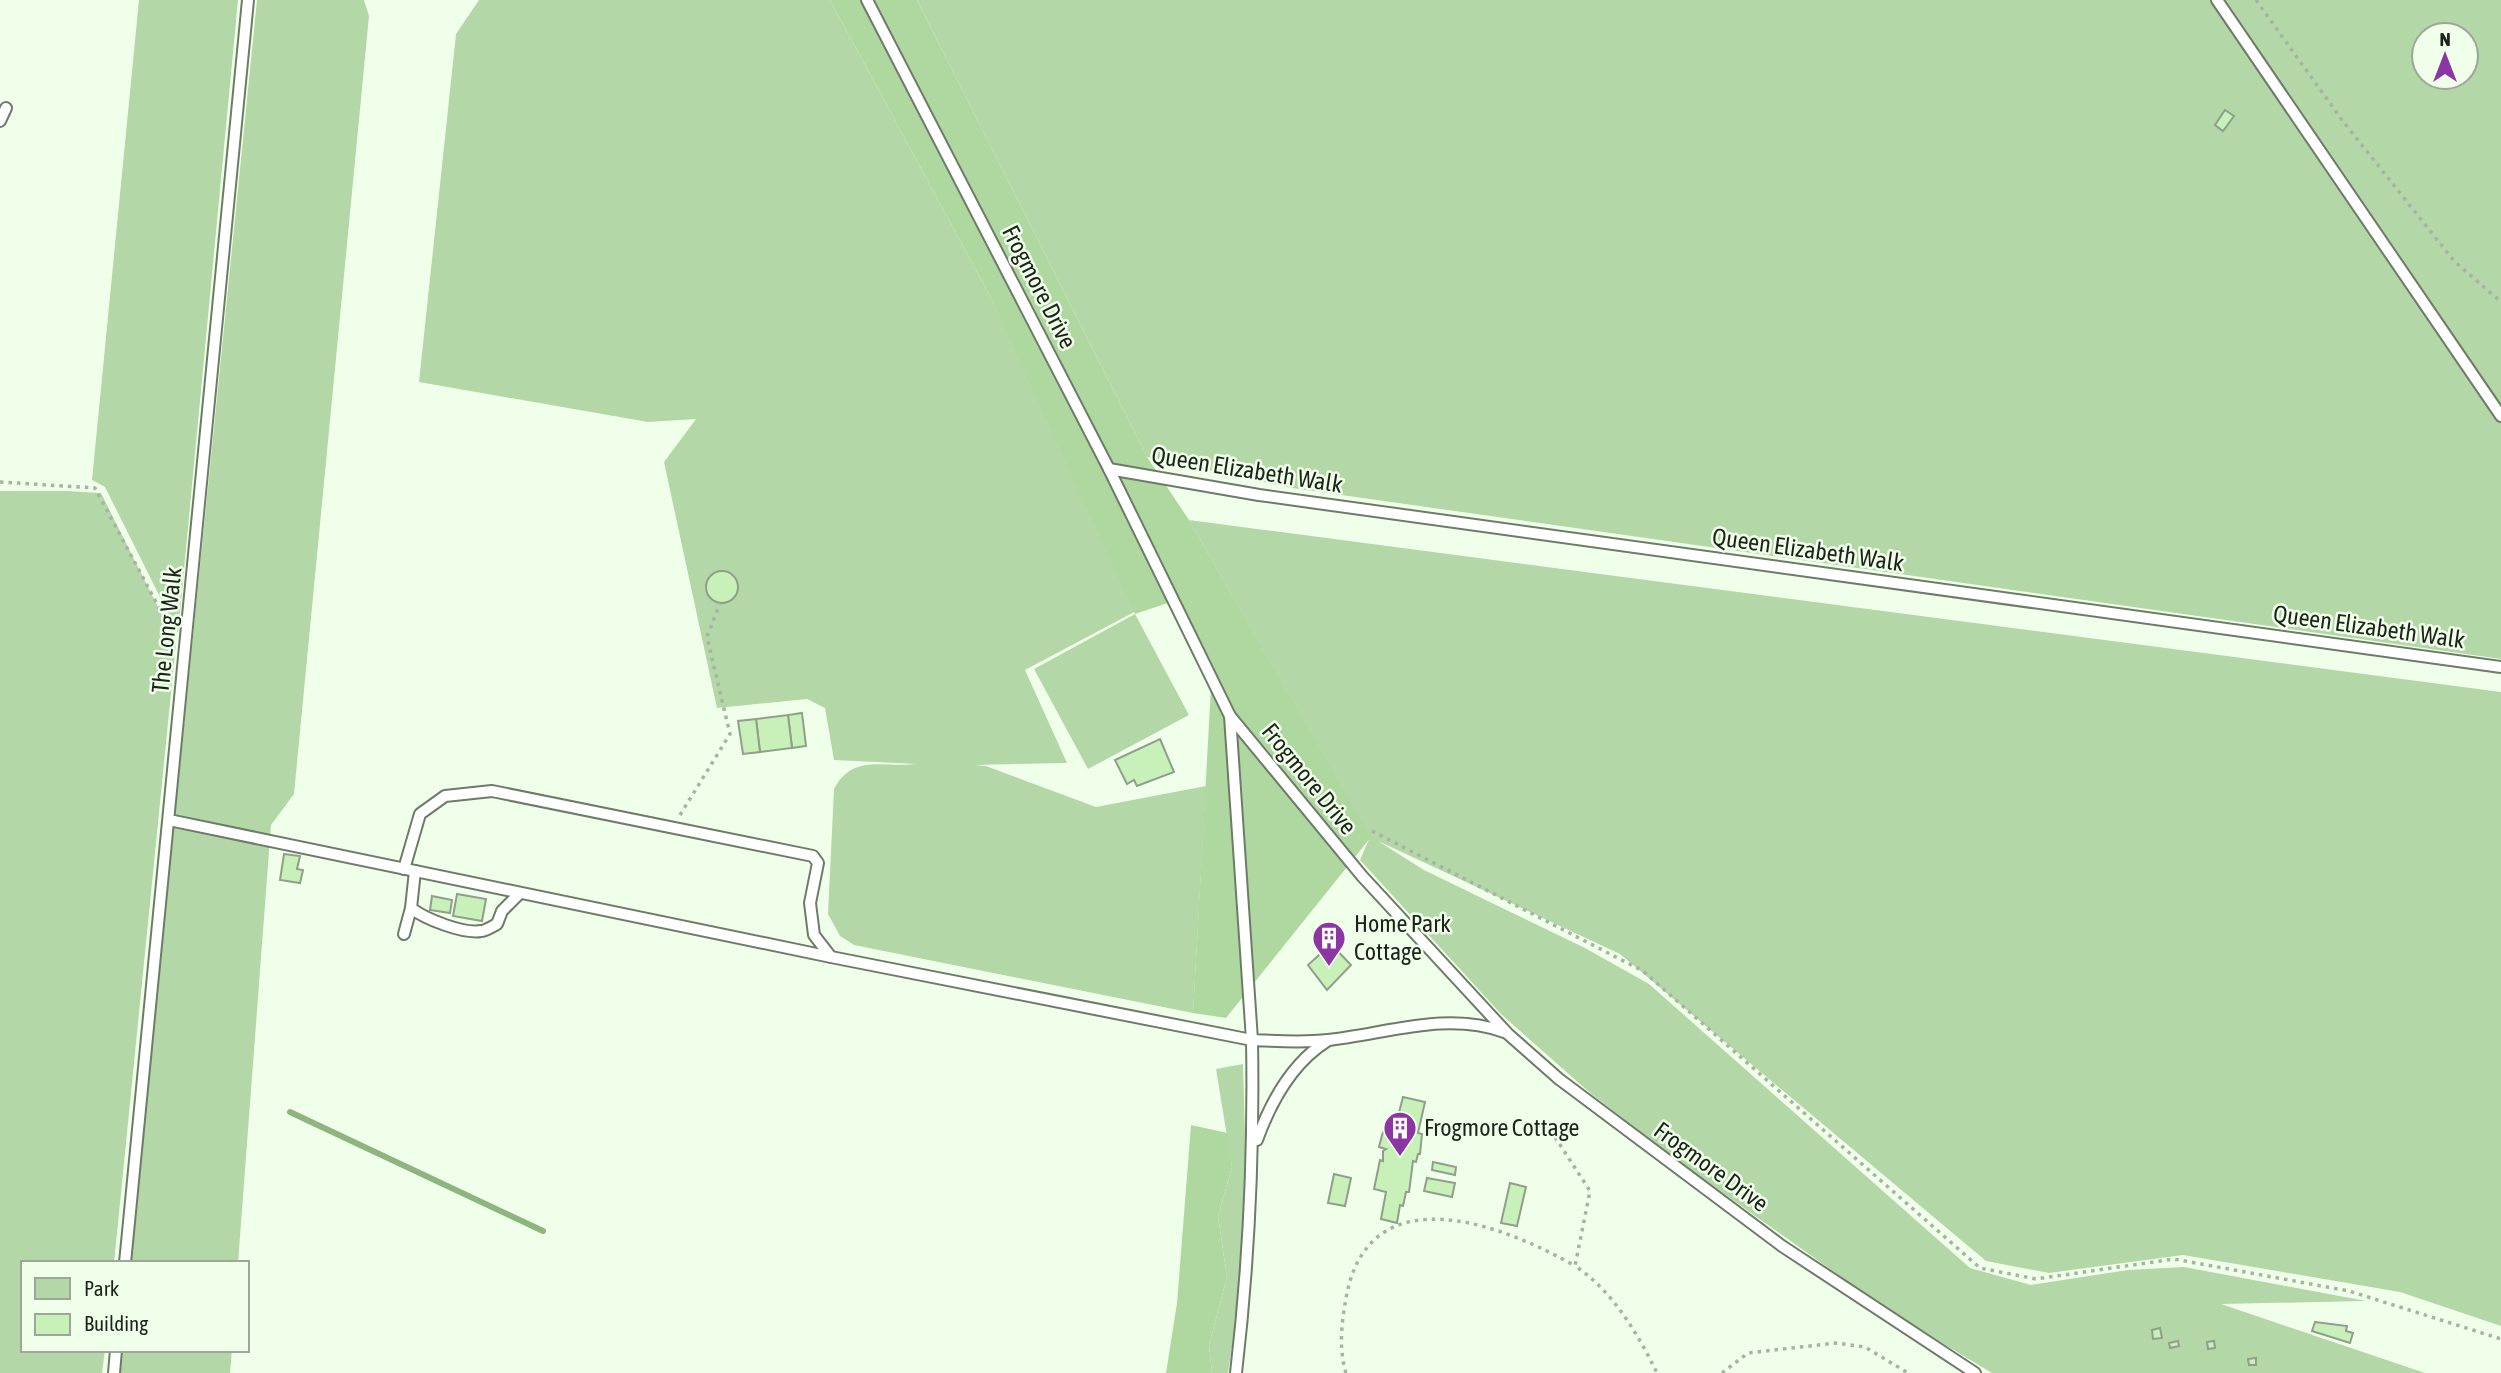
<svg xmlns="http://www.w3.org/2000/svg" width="2501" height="1373" font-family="'Asap Condensed',sans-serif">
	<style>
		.green { fill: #b4d7a7; fill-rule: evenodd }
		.forest { fill: #afd8a0 }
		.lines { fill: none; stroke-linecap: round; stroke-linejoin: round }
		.stream { stroke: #8eb57f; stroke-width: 6 }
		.building { fill: #c7f1b8; stroke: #909e8b; stroke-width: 2 }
		.service-casing { stroke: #6e7b69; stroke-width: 14 }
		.path { stroke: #a7b3a3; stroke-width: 3.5; stroke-dasharray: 3.5 5; stroke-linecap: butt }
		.service { stroke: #fff; stroke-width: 10 }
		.labels { text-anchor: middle; stroke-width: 5; stroke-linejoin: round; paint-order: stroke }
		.street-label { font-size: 24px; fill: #1d221b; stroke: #f0ffea }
		.poi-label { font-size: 24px; fill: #1d221b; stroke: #f0ffea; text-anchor: start }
	</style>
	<rect width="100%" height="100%" fill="#f0ffea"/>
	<g class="green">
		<polygon points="139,0 238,0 178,633 105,487 92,480"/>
		<polygon points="257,0 364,0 369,16 294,794 271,825 238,1263 130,1263"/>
		<path d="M 479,0 L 830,0 L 989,294 L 1140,609 L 1025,670 L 1067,763 L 974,765 L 986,766 L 1096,807 L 1206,786 L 1193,1013 L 854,945 L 840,936 L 828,914 L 834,789 C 853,753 883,768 917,764 L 834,760 L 825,708 L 807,699 L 717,708 L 664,462 L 696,419 L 648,422 L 419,382 L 456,34 Z"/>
		<path d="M 917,0 L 2501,0 L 2501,659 L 1292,488 L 1147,457 ZM 2424,35 L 2466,35 L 2466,77 L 2424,77 Z"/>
		<polygon points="66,491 101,493 176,643 114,1263 23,1263 23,1350 105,1350 102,1373 0,1373 0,491"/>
		<polygon points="1189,520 2501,692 2501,1326 2400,1292 2183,1255 2049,1273 1986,1261 1620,954 1378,841 1424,870 1585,948 1649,984 1970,1268 2031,1285 2128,1270 2184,1267 2366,1301 2221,1304 2425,1373 1992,1373 1889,1311 1678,1161 1589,1092 1501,1014 1360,860 1370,837"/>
		<polygon points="1135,614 1189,715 1088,769 1034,669"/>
		<polygon points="1243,1064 1248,1240 1228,1373 1212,1373 1209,1345 1227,1277 1218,1216 1232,1167 1216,1069"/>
		<polygon points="121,1350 232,1350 230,1373 119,1373"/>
	</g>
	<g class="forest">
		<polygon points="830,0 917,0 1147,457 1189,520 1371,837 1226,1018 1193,1013 1211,687 1168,603 1135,614 989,294"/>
		<polygon points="1191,1125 1228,1133 1232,1167 1218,1216 1227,1277 1209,1345 1212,1373 1166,1373 1177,1303"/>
	</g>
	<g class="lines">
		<polyline class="stream" points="290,1112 543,1231"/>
	</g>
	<g class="building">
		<polygon points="2225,110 2234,116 2223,131 2215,125"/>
		<circle cx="722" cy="587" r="16"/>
		<polygon points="802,713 806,746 792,748 788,715"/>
		<polygon points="788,715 792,748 760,752 756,719"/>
		<polygon points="756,719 760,752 743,754 738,721"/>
		<polygon points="1160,739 1174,772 1137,786 1134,780 1127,784 1115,760"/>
		<polygon points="284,854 300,856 297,869 303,870 300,883 280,880"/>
		<polygon points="457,894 486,899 482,921 453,916"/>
		<polygon points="432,896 452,900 450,913 430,910"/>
		<polygon points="1331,944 1351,965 1327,990 1308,965"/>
		<polygon points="1403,1097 1425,1102 1418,1133 1422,1134 1420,1154 1418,1154 1416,1162 1413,1161 1409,1192 1406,1192 1403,1206 1400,1205 1397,1223 1381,1219 1386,1192 1374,1189 1380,1160 1383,1161 1383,1151 1386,1149 1379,1147 1382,1135 1386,1126 1395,1128"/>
		<polygon points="1433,1162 1456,1167 1455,1175 1432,1170"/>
		<polygon points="1334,1174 1351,1178 1345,1206 1328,1203"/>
		<polygon points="1427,1178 1455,1183 1452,1197 1424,1191"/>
		<polygon points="1510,1183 1526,1187 1517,1226 1501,1223"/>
		<polygon points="2315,1322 2347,1326 2346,1331 2353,1333 2350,1343 2312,1331"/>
		<polygon points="2160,1328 2162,1338 2153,1339 2152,1330"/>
		<polygon points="2178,1341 2179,1346 2170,1348 2169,1343"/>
		<polygon points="2214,1341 2215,1348 2208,1349 2207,1342"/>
		<polygon points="2256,1358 2256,1365 2249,1365 2248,1359"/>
	</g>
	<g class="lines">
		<defs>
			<g id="service">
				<polyline points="867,0 1109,469 1230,716 1362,876 1508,1034 1559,1079 1782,1246 1975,1373"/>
				<polyline points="2217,0 2501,416"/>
				<polyline points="0,121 6,108"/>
				<polyline points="1109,469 1259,495 2501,667"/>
				<path d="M 1230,716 L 1252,1040 C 1278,1041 1302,1043 1328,1040 C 1386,1034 1446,1011 1504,1032"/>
				<path d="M 169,820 L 831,957 L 1252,1040 C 1254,1152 1249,1262 1236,1373"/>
				<polyline points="404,869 420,814 445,796 492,791 813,856 818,863 810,903 814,935 831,957"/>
				<path d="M 415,871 L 411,908 C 425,919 463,934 481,931 C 486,931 493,926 497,924 L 502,911 L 520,893"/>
				<polyline points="404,934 411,908"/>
				<path d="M 1257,1140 C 1271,1101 1292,1063 1327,1041"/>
				<polyline points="125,1263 248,0"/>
				<polyline points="114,1373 116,1350"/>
			</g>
		</defs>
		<use href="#service" class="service-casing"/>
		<g class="path">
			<polyline points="2256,0 2342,120 2454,261 2501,302"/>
			<polyline points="0,482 95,488 171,630"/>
			<polyline points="680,815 730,734 707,637 720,603"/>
			<polyline points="1372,831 1643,971 1980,1268 2036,1279 2174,1259 2349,1291 2501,1339"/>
			<path d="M 1555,1137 L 1590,1191 L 1575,1266 C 1612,1290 1638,1334 1657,1373"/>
			<path d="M 1346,1373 C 1338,1347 1342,1319 1347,1293 C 1372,1174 1504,1225 1575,1266"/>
			<polyline points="1722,1373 1748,1353 1836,1343 1865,1347 1908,1373"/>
		</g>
		<use href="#service" class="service"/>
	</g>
	<defs>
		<symbol id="building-pin" viewBox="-11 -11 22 30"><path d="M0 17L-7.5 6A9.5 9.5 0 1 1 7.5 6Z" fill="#8b36a4" stroke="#f0ffea"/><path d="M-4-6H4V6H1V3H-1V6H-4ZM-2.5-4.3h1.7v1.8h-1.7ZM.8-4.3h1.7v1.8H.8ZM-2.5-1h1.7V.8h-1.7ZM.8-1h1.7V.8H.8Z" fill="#fff"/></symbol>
	</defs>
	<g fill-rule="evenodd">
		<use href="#building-pin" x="1310" y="919" width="38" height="52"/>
		<use href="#building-pin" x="1381" y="1109" width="38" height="52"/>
	</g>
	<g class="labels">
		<g class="street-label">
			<text transform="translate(1039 287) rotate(63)" y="8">Frogmore Drive</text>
			<text transform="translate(1247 470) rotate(9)" y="8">Queen Elizabeth Walk</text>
			<text transform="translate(1808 550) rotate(8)" y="8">Queen Elizabeth Walk</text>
			<text transform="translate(2369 627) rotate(8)" y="8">Queen Elizabeth Walk</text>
			<text transform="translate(167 630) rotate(-84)" y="8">The Long Walk</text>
			<text transform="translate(1309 779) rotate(51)" y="8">Frogmore Drive</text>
			<text transform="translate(1711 1167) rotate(36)" y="8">Frogmore Drive</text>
		</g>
		<g class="poi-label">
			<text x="1354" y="932">Home Park<tspan x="1354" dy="28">Cottage</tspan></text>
			<text x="1424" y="1136">Frogmore Cottage</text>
		</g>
	</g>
	<rect x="21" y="1261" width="228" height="91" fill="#f0ffea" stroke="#9ca797" stroke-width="2"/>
	<rect x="35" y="1278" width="35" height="21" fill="#b4d7a7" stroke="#9ca797" stroke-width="2"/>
	<text x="84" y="1296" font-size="21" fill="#1d221b">Park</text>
	<rect x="35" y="1314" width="35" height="21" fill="#c7f1b8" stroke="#9ca797" stroke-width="2"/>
	<text x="84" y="1331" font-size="21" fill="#1d221b">Building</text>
	<g transform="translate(2445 56)"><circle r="33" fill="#f0ffea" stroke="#9ca797" stroke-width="2"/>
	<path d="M0-5L12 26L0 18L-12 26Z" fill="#8b36a4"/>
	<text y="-10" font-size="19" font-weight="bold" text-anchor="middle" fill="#1d221b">N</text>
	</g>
</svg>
